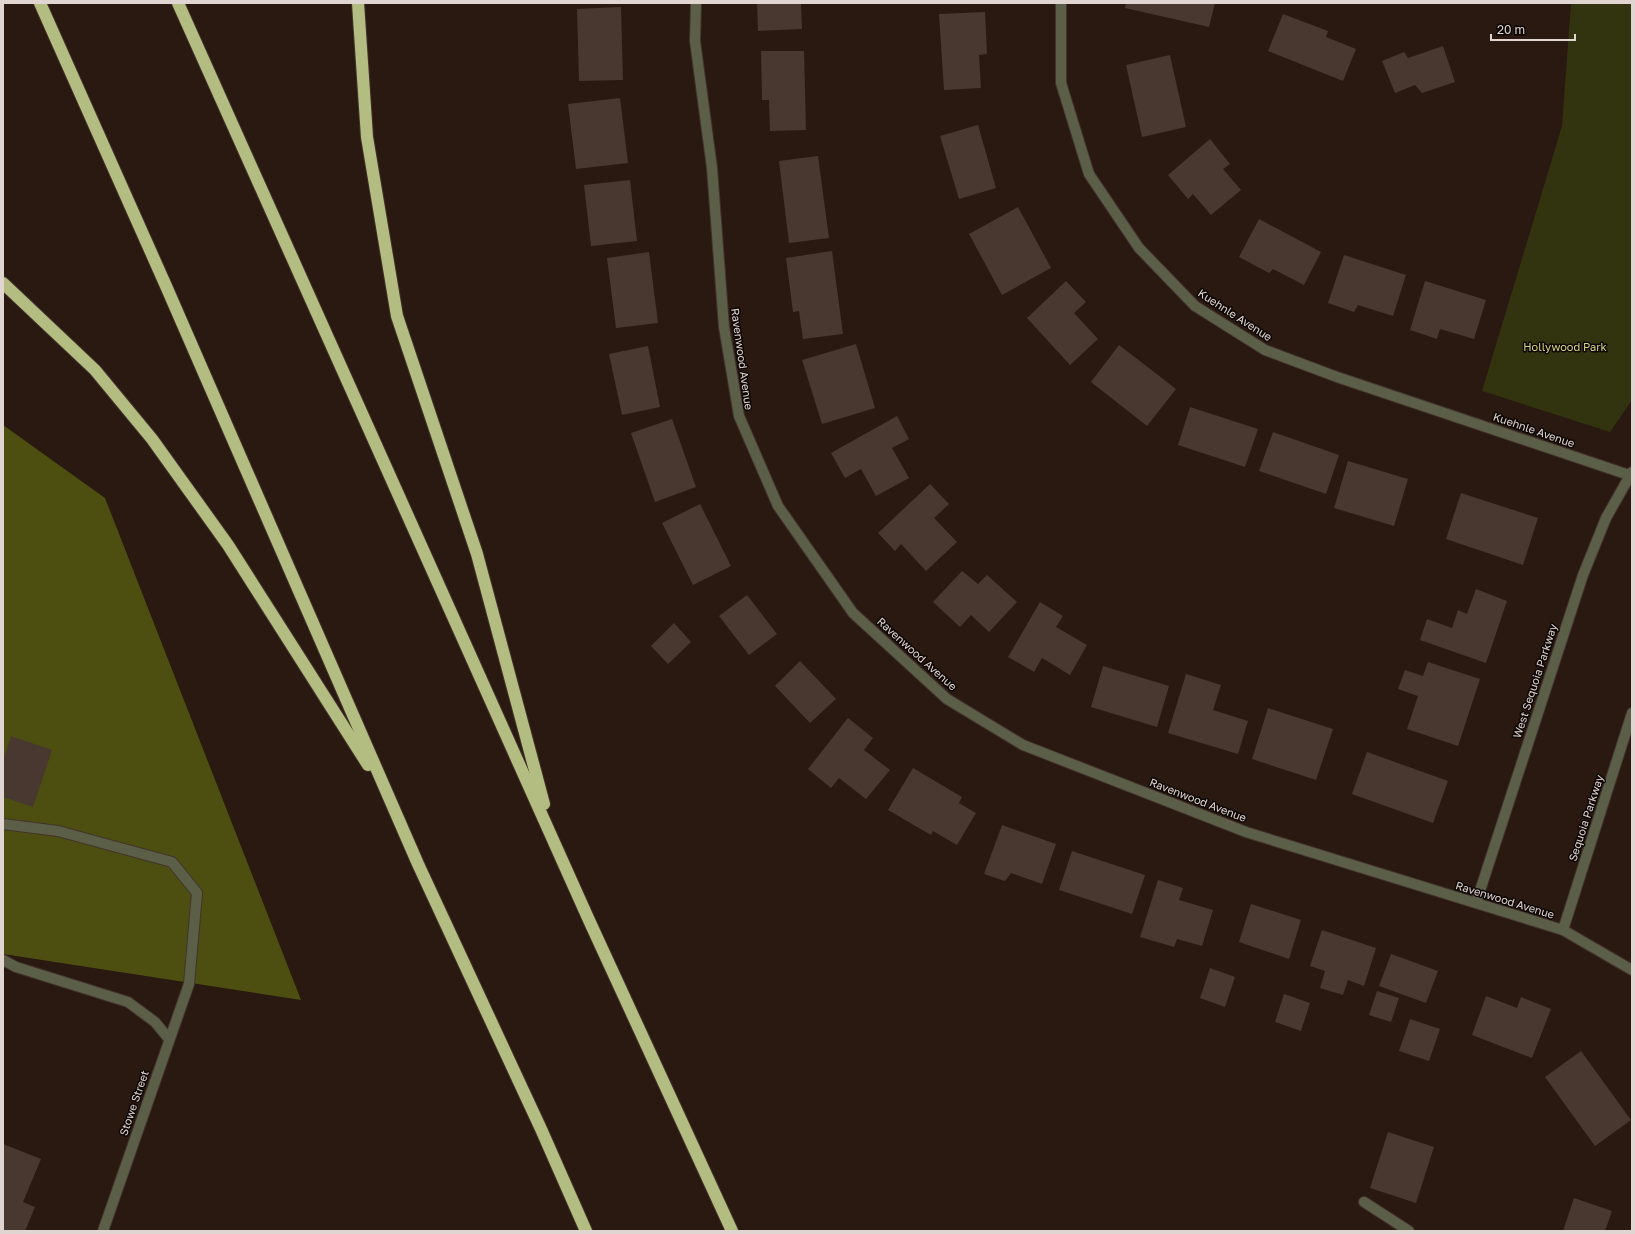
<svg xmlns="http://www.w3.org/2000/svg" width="1635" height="1234" font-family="'Golos Text',sans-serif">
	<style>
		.green { fill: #32330f }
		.forest { fill: #4d4f11 }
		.building { fill: #49382f }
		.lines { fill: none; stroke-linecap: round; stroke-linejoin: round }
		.minor-casing { stroke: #43332c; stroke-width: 12 }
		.highway-casing { stroke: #43332c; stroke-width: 14 }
		.minor { stroke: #5c5f48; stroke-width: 10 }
		.highway { stroke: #b4bd81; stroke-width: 12 }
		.labels { text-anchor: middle; stroke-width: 3; stroke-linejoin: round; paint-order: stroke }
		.street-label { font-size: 11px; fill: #e0d5d0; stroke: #0c0604 }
		.park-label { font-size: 11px; fill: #d3d77f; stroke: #0c0604 }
	</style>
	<rect width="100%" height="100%" fill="#291911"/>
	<polygon class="green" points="1571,3 1632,3 1632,400 1610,432 1482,391 1562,126"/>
	<polygon class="forest" points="3,425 105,498 301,1000 3,954"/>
	<g class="building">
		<polygon points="757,3 801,3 802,29 758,31"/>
		<polygon points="1126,3 1215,3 1209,27 1125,8"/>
		<polygon points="621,7 623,80 579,81 577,9"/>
		<polygon points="985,12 987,54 979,55 981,88 944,90 939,14"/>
		<polygon points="1283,14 1328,31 1326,37 1356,49 1343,81 1268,51"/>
		<polygon points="1443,46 1455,82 1422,93 1415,85 1395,93 1382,61 1404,52 1408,58"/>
		<polygon points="761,51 804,51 806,130 770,131 769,100 762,100"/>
		<polygon points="1170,55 1186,127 1142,137 1126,65"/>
		<polygon points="620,98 628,163 576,169 568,104"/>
		<polygon points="978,125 996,188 959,199 940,136"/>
		<polygon points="1210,139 1230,164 1223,169 1241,190 1211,215 1193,194 1188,199 1168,175"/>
		<polygon points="818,156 829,238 789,243 779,161"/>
		<polygon points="630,180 637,241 591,246 584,185"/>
		<polygon points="1018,207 1051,268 1002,295 969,234"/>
		<polygon points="1259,219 1321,252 1304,285 1273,269 1269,273 1239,257"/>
		<polygon points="832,251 843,334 803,339 799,311 793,312 786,258"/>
		<polygon points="649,252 658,323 616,328 607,258"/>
		<polygon points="1344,255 1406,275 1393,316 1358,305 1354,312 1328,303"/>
		<polygon points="1066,281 1086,302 1074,313 1098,339 1070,365 1027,318"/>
		<polygon points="1425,281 1486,300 1474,339 1440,329 1437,339 1410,330"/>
		<polygon points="856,344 875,408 822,424 802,360"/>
		<polygon points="1119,345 1176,389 1147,426 1091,382"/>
		<polygon points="648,346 660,407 622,415 609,354"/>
		<polygon points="1190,407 1258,429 1245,467 1178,445"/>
		<polygon points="897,416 909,439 892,448 909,478 876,496 861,469 845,478 831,453"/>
		<polygon points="672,419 696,487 655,502 631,433"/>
		<polygon points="1273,432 1339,455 1326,494 1259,471"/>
		<polygon points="1348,461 1408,479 1394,526 1334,508"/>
		<polygon points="930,484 949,504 934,518 957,542 926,571 901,544 895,551 878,533"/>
		<polygon points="1461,493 1538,518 1523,565 1446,539"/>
		<polygon points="700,504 731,566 693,585 662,523"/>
		<polygon points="962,571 978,584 987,575 1017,602 989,632 971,615 960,627 933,602"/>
		<polygon points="1476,589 1507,601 1486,663 1420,640 1427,619 1452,628 1458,610 1467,614"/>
		<polygon points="747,595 777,634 749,655 719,616"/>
		<polygon points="1040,602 1063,616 1056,627 1087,645 1070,675 1042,658 1034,672 1008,657"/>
		<polygon points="674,623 691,642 668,664 651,646"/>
		<polygon points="800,661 836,699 810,723 775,686"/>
		<polygon points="1428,662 1480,679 1458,746 1407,729 1418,696 1398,689 1405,670 1423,676"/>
		<polygon points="1103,666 1169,686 1157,727 1091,707"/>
		<polygon points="1186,674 1221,685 1213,710 1248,721 1238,754 1168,733"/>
		<polygon points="1268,708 1333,729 1316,780 1252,759"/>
		<polygon points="848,718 873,738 864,750 890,770 866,799 839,778 831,788 808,769"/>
		<polygon points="11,736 52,750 33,807 3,797 3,760"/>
		<polygon points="1367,752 1448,781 1433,823 1352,794"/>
		<polygon points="913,768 962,797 959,803 976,813 957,845 933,831 931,835 888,810"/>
		<polygon points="1002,825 1056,844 1042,884 1011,873 1005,881 984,874"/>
		<polygon points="1072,851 1145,875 1132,914 1059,890"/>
		<polygon points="1158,880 1183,888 1179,900 1213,910 1202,946 1177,939 1174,947 1140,937"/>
		<polygon points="1251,904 1301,920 1289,959 1239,942"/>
		<polygon points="1322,930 1376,948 1364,986 1348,980 1343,995 1320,988 1325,971 1310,966"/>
		<polygon points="1391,954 1438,971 1426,1003 1379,986"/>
		<polygon points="1210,968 1235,977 1225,1007 1200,998"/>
		<polygon points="1377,991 1399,998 1391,1022 1369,1015"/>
		<polygon points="1284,994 1310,1003 1301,1031 1275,1022"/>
		<polygon points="1486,996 1517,1008 1521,997 1551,1009 1532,1058 1472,1035"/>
		<polygon points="1410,1019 1440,1029 1429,1061 1399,1051"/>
		<polygon points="1581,1051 1631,1120 1595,1146 1545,1077"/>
		<polygon points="1388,1132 1434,1147 1416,1203 1370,1188"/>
		<polygon points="3,1144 41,1159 23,1202 35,1207 25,1231 3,1231"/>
		<polygon points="1574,1198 1612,1211 1605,1231 1563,1231"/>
	</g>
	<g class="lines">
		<defs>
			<g id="minor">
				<polyline points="696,3 695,41 712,168 724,327 739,416 778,506 853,613 947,699 1023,745 1246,832 1563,930 1632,970"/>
				<polyline points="1061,3 1061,83 1089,174 1139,248 1195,306 1265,350 1337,377 1632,476"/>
				<polyline points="3,824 58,831 172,862 197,893 189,984 103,1231"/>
				<polyline points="1476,903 1583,575 1606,518 1632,472"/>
				<polyline points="1563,930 1632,713"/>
				<polyline points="3,960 16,967 128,1002 155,1022 169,1039"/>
				<polyline points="1364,1202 1409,1231"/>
			</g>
			<g id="highway">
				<polyline points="40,3 166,286 418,864 541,1129 586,1231"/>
				<polyline points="178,3 588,918 732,1231"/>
				<polyline points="358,3 367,137 397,316 477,554 544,804"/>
				<polyline points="3,283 95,370 152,439 228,545 368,765"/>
			</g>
		</defs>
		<use href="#minor" class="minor-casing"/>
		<use href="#highway" class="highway-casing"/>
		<use href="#minor" class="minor"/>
		<use href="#highway" class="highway"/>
	</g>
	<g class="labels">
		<g class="street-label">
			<text transform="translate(1235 315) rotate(33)" y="4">Kuehnle Avenue</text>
			<text transform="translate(742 359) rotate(82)" y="4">Ravenwood Avenue</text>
			<text transform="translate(1534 430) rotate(19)" y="4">Kuehnle Avenue</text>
			<text transform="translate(917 654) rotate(42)" y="4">Ravenwood Avenue</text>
			<text transform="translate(1535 681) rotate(-72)" y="4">West Sequoia Parkway</text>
			<text transform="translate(1198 800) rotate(21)" y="4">Ravenwood Avenue</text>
			<text transform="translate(1586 818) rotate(-72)" y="4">Sequoia Parkway</text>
			<text transform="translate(1505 900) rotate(17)" y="4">Ravenwood Avenue</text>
			<text transform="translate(134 1103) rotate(-71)" y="4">Stowe Street</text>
		</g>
		<g class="park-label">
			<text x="1565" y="351">Hollywood Park</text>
		</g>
	</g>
	<rect width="1635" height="1234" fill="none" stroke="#e0d5d0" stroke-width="8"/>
	<path d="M1491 34v6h84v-6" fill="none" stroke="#e0d5d0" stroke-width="2"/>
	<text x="1497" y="34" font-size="12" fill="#e0d5d0" stroke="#0c0604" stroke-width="3" paint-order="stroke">20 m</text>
</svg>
